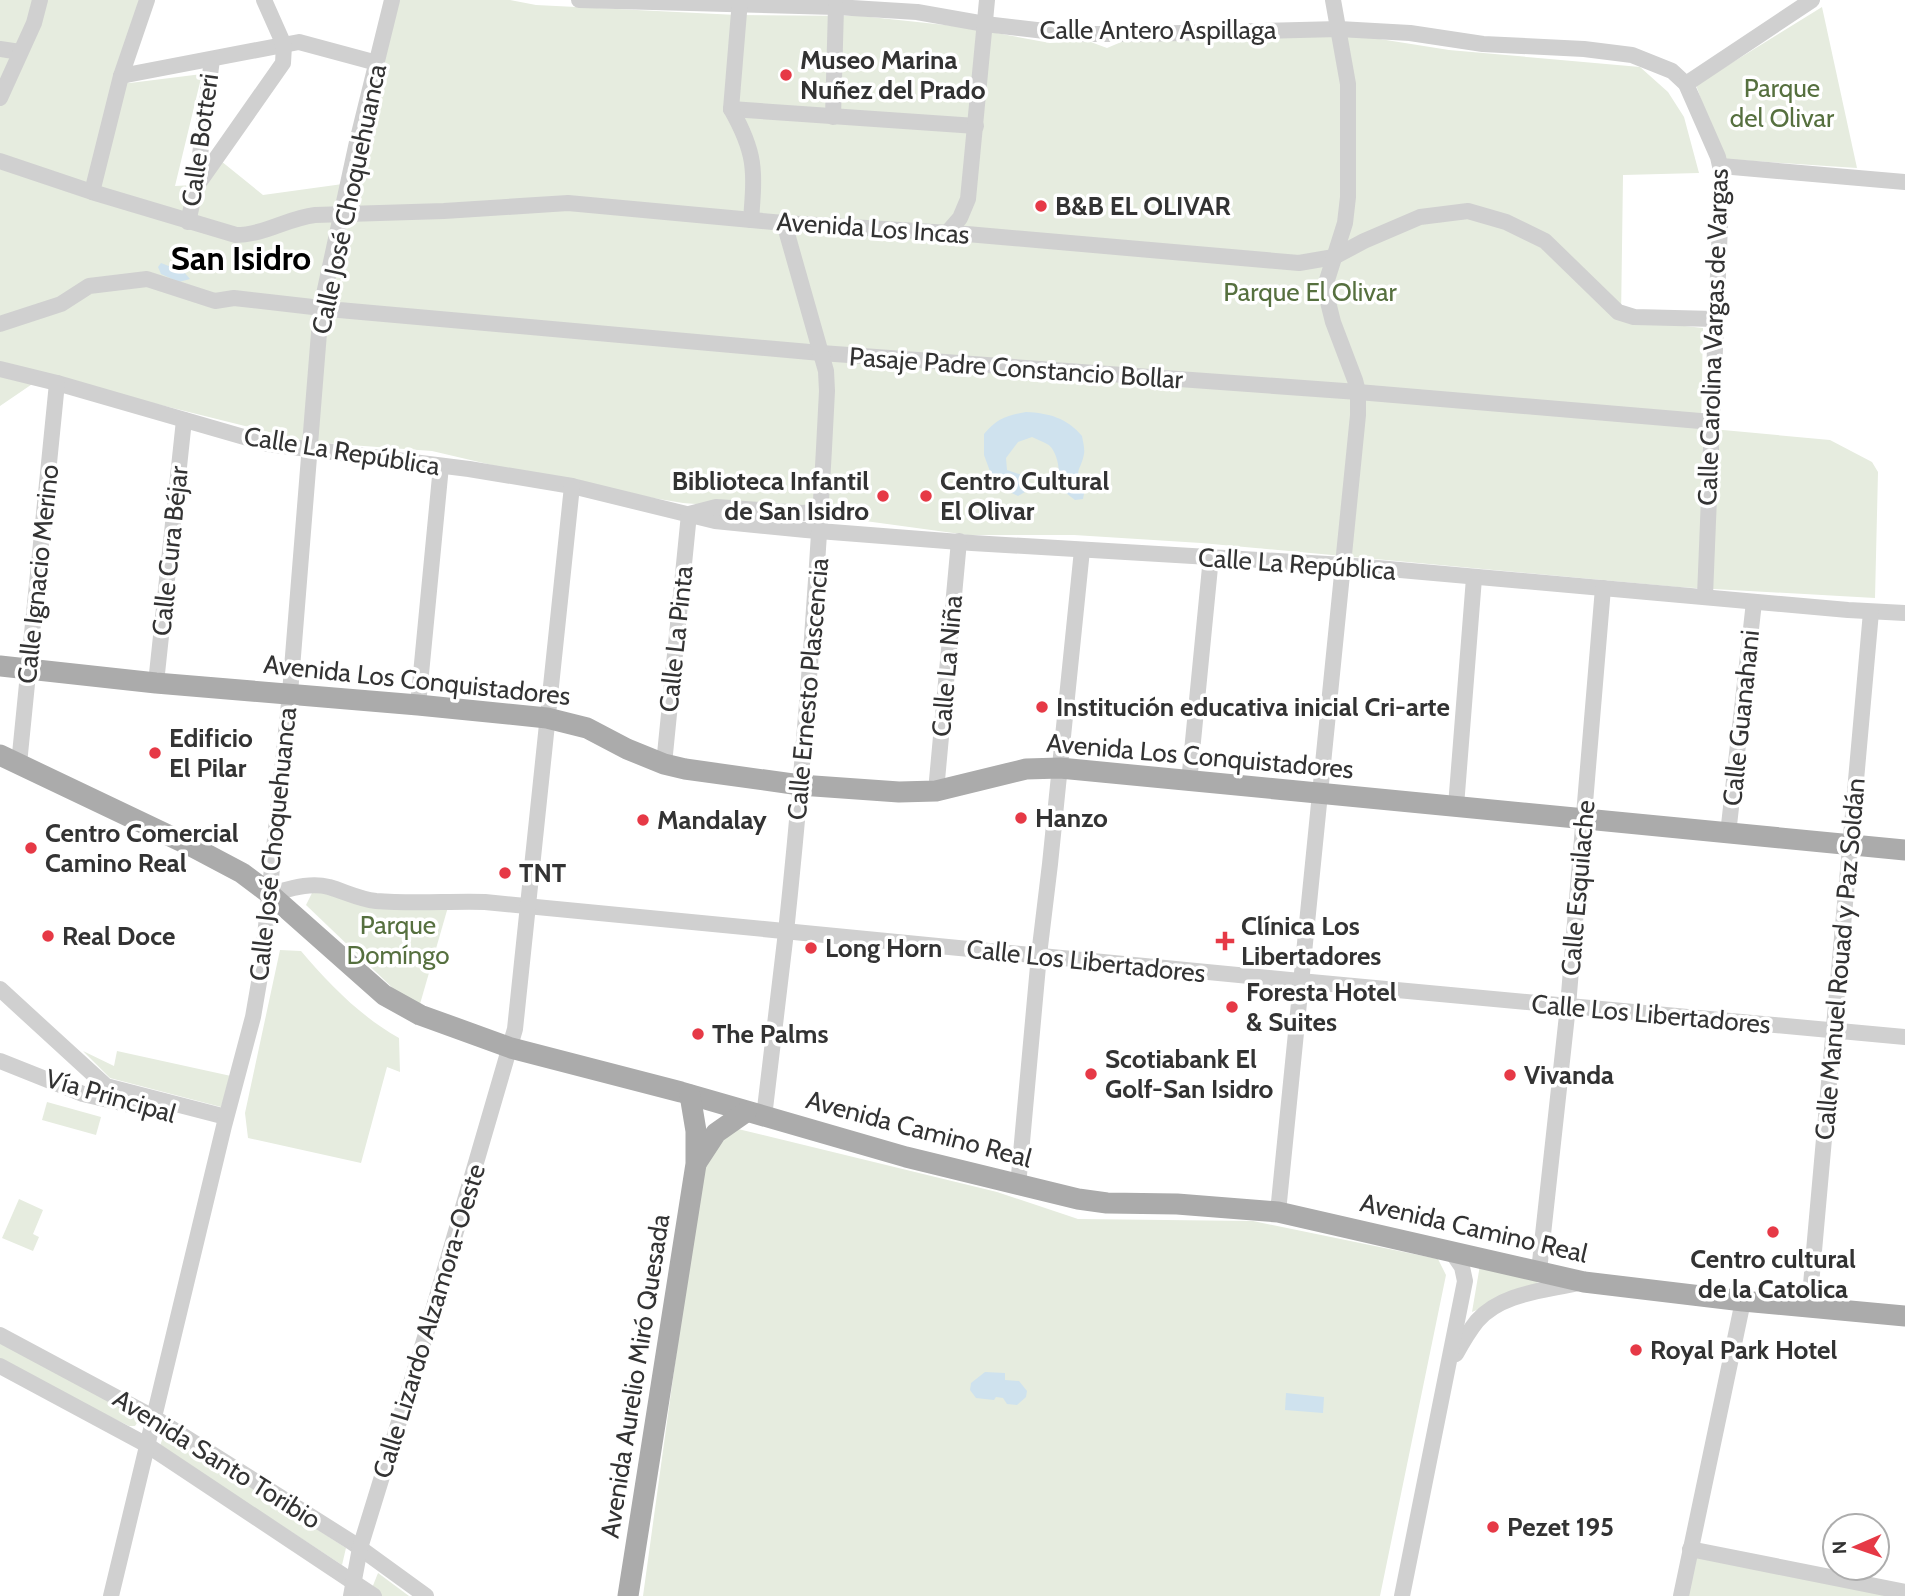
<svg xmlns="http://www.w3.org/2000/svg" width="1905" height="1596" font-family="Cabin,sans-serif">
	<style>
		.green { fill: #e6ecdf }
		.water { fill: #cfe2ee }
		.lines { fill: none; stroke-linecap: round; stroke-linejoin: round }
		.minor { stroke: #d0d0d0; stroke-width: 16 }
		.major { stroke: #ababab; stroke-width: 21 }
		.poi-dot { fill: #e63946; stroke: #fff; stroke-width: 2.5 }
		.labels { text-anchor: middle; stroke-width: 7; stroke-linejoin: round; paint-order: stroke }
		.street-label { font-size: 26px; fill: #333; stroke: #fff }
		.poi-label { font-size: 26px; font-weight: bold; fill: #333; stroke: #fff; text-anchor: start }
		.park-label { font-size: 26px; fill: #56703f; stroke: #fff }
		.district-label { font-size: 33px; font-weight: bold; fill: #000; stroke: #fff }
	</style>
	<rect width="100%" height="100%" fill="#fff"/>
	<g class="green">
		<polygon points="0,0 139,0 114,78 130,83 202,74 175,186 194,185 221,161 263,195 350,183 396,0 510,0 536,5 737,15 861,16 964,27 1050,43 1088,41 1107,48 1126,40 1147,37 1367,37 1449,50 1640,67 1668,92 1684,117 1699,173 1623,175 1621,319 1703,328 1701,428 1830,440 1872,462 1878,472 1875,598 1678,587 1201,543 1074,535 968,535 799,512 683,503 581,486 432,451 309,442 44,376 0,406"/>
		<polygon points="1822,7 1857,168 1722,159 1696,85"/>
		<polygon points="313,891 448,907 420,1004 401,996 306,905"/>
		<path d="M 280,950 L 301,951 C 330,985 360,1016 399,1038 L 400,1072 L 387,1067 L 361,1163 L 248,1138 L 245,1113 Z"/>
		<polygon points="83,1051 114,1066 117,1051 231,1076 221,1107 110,1078"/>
		<polygon points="47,1102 101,1117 96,1135 42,1120"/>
		<polygon points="738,1129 997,1192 1078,1219 1253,1221 1438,1259 1446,1275 1380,1596 643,1596 703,1160 710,1150"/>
		<polygon points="19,1199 43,1210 33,1234 39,1237 33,1251 2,1238"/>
		<polygon points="1480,1265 1538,1280 1537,1285 1472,1312"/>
		<polygon points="0,1343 139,1413 139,1420 135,1426 129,1426 0,1363"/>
		<polygon points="165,1431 346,1548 342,1565 160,1446"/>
		<polygon points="1695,1557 1898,1596 1687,1596"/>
		<polygon points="378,1573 409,1596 382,1596 372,1588"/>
	</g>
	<g class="water">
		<polygon points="161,263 184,272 190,279 179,282 161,274 158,267"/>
		<path d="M 1026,412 C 1049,413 1067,418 1082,436 C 1083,442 1085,449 1084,454 C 1081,471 1072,471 1085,488 L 1083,499 L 1075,500 L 1062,490 L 1037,491 L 1036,481 L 1043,478 L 1058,479 C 1061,470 1056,448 1047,444 C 1042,441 1036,439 1032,437 L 1018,442 L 1006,458 L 1007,470 L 1022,475 L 1026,484 L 1025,492 L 1018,496 L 995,485 L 984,455 L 984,434 C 996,419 1007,415 1026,412 Z"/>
		<polygon points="985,1372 1005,1373 1005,1380 1019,1381 1027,1391 1026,1397 1017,1405 1007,1404 1003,1398 996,1397 994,1400 976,1398 970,1390 971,1383"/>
		<polygon points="1286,1393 1324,1397 1323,1413 1285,1410"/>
	</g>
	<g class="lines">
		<g class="minor">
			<polyline points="579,0 836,7 917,12 985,24 1071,34 1141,34 1339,29 1410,33 1483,44 1584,49 1632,55 1672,71 1686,84 1718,157 1722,175 1705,596"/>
			<polyline points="0,49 20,52"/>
			<polyline points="121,76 299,42 377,63"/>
			<polyline points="1686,84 1812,0"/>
			<polyline points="0,98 34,23 40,0"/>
			<polyline points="731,109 976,126"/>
			<path d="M 731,109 C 756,153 755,170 751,220"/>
			<polyline points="731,109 740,0"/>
			<polyline points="833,117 836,7"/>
			<path d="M 0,161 L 92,192 L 236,235 C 264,235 288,218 315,215 L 444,211 L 568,203 L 784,223 L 967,234 L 1299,263 L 1334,257 L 1364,241 L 1420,217 L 1468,211 L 1506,222 L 1545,241 L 1618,312 L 1634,317 L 1715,319"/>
			<polyline points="1721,166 1905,182"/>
			<polyline points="196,187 283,63 284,45 264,0"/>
			<polyline points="92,192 121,76 147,0"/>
			<polyline points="188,222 196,187 212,59"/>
			<polyline points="947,233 960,218 968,199 987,0"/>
			<polyline points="0,324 61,304 89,286 147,279 215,301 234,298 339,310 821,353 1358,392 1712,422"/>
			<polyline points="0,369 57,383 268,444 469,469 572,486 715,521 806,530 972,543 1344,565 1848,610 1905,613"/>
			<polyline points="156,683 184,420"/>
			<polyline points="418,705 441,466"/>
			<polyline points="19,764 57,383"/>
			<polyline points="664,764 689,514 716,507 803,513 812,512 821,504"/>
			<polyline points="1189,782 1211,557"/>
			<polyline points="936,791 959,541"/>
			<polyline points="1456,806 1474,578"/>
			<polyline points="1728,834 1754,602"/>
			<path d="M 270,894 C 290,889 309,882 329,887 C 346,892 359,899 376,901 C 412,904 449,901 485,902 L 1300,981 L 1905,1037"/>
			<polyline points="0,989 106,1086 226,1117"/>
			<polyline points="0,1061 83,1094 130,1105"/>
			<path d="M 764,1117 C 771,1055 779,994 786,932 C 805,752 818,572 827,391 L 826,371 L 784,223"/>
			<polyline points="1018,1186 1039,955 1050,864 1082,550"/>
			<polyline points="1278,1212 1358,415 1358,392 1355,380 1333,322 1327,298 1327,280 1345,223 1348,197 1348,84 1333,0"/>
			<polyline points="1539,1271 1568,1006 1603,588"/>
			<polyline points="1809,1307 1871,612"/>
			<polyline points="0,1335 155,1418 353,1543 426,1596"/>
			<path d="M 1456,1354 C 1462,1343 1469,1331 1477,1321 C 1501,1293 1544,1291 1578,1283"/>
			<polyline points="0,1366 147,1445 374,1596"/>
			<polyline points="1690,1549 1905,1592"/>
			<polyline points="111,1596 224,1126 253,1017 262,965 290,693 321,308 357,142 392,0"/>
			<polyline points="351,1596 360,1548 426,1334 515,1029 572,486"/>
			<polyline points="1402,1596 1465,1281 1462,1267 1453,1254"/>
			<polyline points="1681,1596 1743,1301"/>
		</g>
		<g class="major">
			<polyline points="0,666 156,683 418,705 547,718 587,728 627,749 664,764 685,769 800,785 899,792 936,791 1026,769 1060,768 1905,850"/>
			<polyline points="0,755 191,846 242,873 270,894 384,995 420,1015 511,1048 681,1092 906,1157 1078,1199 1107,1203 1177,1204 1278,1212 1584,1282 1743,1301 1905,1316"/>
			<polyline points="697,1162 716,1133 746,1112"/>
			<polyline points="628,1596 696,1164 696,1131 690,1095"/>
		</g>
	</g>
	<g class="poi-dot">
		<circle cx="786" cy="75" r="7"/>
		<circle cx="1041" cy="206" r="7"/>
		<circle cx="883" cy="496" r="7"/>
		<circle cx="926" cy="496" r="7"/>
		<circle cx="1042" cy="707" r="7"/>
		<circle cx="155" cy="753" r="7"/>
		<circle cx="1021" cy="818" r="7"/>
		<circle cx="643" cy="820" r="7"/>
		<circle cx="31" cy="848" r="7"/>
		<circle cx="505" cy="873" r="7"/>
		<circle cx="48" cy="936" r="7"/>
		<path d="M1221.5 930.5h7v7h7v7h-7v7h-7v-7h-7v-7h7z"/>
		<circle cx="811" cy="948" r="7"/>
		<circle cx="1232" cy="1007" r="7"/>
		<circle cx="698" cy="1034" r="7"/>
		<circle cx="1091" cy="1074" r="7"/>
		<circle cx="1510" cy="1075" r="7"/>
		<circle cx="1773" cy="1232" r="7"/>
		<circle cx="1636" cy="1350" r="7"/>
		<circle cx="1493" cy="1527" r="7"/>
	</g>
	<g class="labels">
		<g class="street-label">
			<text x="1158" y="39">Calle Antero Aspillaga</text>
			<text transform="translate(200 140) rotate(-82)" y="9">Calle Botteri</text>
			<text transform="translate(349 199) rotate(-78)" y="9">Calle José Choquehuanca</text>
			<text transform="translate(873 228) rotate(4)" y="9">Avenida Los Incas</text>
			<text transform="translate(1713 337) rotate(-88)" y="9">Calle Carolina Vargas de Vargas</text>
			<text transform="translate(1016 368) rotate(4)" y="9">Pasaje Padre Constancio Bollar</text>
			<text transform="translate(342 451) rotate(9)" y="9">Calle La República</text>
			<text transform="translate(170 551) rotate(-84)" y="9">Calle Cura Béjar</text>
			<text transform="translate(1297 564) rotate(4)" y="9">Calle La República</text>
			<text transform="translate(38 574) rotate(-84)" y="9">Calle Ignacio Merino</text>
			<text transform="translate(676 639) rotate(-84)" y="9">Calle La Pinta</text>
			<text transform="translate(947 666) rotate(-85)" y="9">Calle La Niña</text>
			<text transform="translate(417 680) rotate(6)" y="9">Avenida Los Conquistadores</text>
			<text transform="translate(808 689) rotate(-85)" y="9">Calle Ernesto Plascencia</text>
			<text transform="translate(1741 718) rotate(-84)" y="9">Calle Guanahani</text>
			<text transform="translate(1200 756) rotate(5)" y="9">Avenida Los Conquistadores</text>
			<text transform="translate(273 844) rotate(-84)" y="9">Calle José Choquehuanca</text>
			<text transform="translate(1578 888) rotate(-85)" y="9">Calle Esquilache</text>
			<text transform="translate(1840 959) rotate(-85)" y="9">Calle Manuel Rouad y Paz Soldán</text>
			<text transform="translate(1086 961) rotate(6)" y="9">Calle Los Libertadores</text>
			<text transform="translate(1651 1014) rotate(5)" y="9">Calle Los Libertadores</text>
			<text transform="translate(111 1096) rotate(16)" y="9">Vía Principal</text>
			<text transform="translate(919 1129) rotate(15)" y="9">Avenida Camino Real</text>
			<text transform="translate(1474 1228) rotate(13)" y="9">Avenida Camino Real</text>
			<text transform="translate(429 1321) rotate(-73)" y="9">Calle Lizardo Alzamora-Oeste</text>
			<text transform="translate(635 1376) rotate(-81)" y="9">Avenida Aurelio Miró Quesada</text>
			<text transform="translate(217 1459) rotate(32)" y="9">Avenida Santo Toribio</text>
		</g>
		<g class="poi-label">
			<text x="800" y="69">Museo Marina<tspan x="800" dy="30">Nuñez del Prado</tspan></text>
			<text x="1055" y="215">B&amp;B EL OLIVAR</text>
			<text x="869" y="490" text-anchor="end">Biblioteca Infantil<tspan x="869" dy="30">de San Isidro</tspan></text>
			<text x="940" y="490">Centro Cultural<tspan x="940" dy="30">El Olivar</tspan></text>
			<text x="1056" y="716">Institución educativa inicial Cri-arte</text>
			<text x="169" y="747">Edificio<tspan x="169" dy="30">El Pilar</tspan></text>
			<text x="1035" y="827">Hanzo</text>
			<text x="657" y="829">Mandalay</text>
			<text x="45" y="842">Centro Comercial<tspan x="45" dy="30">Camino Real</tspan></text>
			<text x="519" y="882">TNT</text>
			<text x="1241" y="935">Clínica Los<tspan x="1241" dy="30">Libertadores</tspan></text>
			<text x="62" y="945">Real Doce</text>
			<text x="825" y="957">Long Horn</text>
			<text x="1246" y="1001">Foresta Hotel<tspan x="1246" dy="30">&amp; Suites</tspan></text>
			<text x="712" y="1043">The Palms</text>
			<text x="1105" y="1068">Scotiabank El<tspan x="1105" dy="30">Golf-San Isidro</tspan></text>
			<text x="1524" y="1084">Vivanda</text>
			<text x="1773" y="1268" text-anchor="middle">Centro cultural<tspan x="1773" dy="30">de la Catolica</tspan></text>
			<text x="1650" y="1359">Royal Park Hotel</text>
			<text x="1507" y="1536">Pezet 195</text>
		</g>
		<g class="park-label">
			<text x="1782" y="97">Parque<tspan x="1782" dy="30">del Olivar</tspan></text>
			<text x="1310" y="301">Parque El Olivar</text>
			<text x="398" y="934">Parque<tspan x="398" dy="30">Domíngo</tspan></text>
		</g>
		<g class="district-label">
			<text x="241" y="270">San Isidro</text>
		</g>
	</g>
	<g transform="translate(1856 1547) rotate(268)"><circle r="33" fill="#ffffff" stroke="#adadad" stroke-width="2"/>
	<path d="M0-5L12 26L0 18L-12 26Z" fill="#e63946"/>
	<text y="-10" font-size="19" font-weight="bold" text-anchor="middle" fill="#333333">N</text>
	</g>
</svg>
